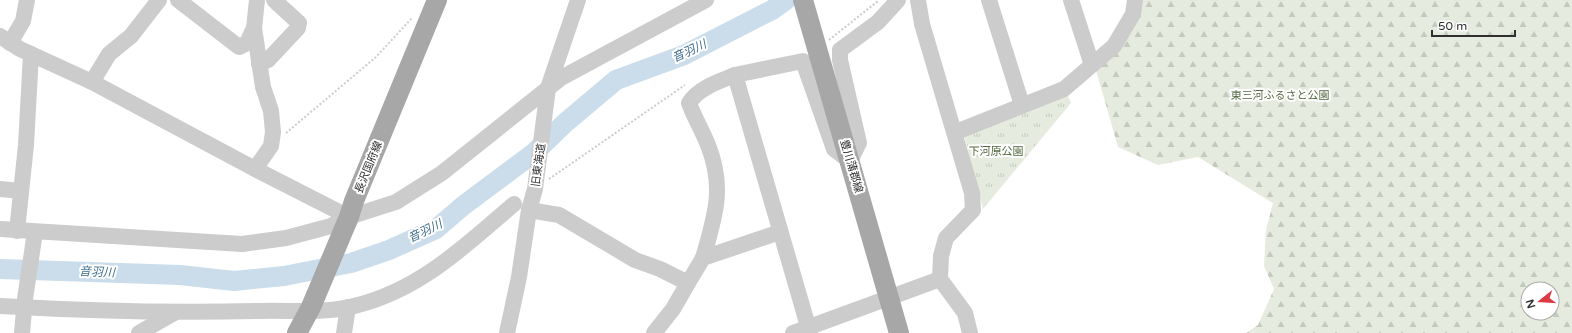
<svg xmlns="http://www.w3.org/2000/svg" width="1572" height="333" font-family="'Varela Round','Noto Sans JP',sans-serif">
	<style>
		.grass { fill: url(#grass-tufts) }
		.forest { fill: url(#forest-firs); fill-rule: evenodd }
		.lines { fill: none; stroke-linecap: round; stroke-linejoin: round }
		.river { stroke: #cbddea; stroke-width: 20 }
		.path { stroke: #ccc; stroke-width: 2; stroke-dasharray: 2 2; stroke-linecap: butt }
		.minor { stroke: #ccc; stroke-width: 16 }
		.major { stroke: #a7a7a7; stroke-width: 20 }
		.labels { text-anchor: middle; stroke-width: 4; stroke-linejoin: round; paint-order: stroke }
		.park-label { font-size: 11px; fill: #51693f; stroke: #fff }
		.street-label { font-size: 11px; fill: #2f2f2f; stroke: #fff }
		.water-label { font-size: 12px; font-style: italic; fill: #416e8d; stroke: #fff }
	</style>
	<defs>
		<pattern id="grass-tufts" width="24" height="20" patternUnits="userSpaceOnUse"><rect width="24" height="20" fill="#e5ebde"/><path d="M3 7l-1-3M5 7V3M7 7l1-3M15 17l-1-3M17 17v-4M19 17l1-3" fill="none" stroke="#c5cabf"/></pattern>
		<pattern id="forest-firs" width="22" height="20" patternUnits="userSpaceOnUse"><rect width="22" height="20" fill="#e5ebde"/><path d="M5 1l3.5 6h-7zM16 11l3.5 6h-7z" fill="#c5cabf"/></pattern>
	</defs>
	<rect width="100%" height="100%" fill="#fff"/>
	<polygon class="grass" points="1067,94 1071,103 983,209 964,135"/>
	<path class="forest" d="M 1140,0 L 1572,0 L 1572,333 L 1246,333 L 1258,325 L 1274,289 L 1264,266 L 1266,230 L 1273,203 L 1198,157 L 1158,165 L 1118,147 L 1096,70 ZM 1528,289 L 1552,289 L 1552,313 L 1528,313 Z"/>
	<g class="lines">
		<polyline class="river" points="0,269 180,275 234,281 284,276 351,263 389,250 436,229 464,205 535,152 565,123 616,80 684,55 772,10 786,0"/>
		<g class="path">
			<polyline points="829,40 878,1"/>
			<polyline points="286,133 376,57 412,18"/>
			<polyline points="549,179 685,85"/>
		</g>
		<g class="minor">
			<polyline points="178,0 239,47 247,43 254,28"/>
			<polyline points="918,0 922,24 972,193 973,210 946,238 941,256 940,279 965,313 970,333"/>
			<polyline points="989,0 1022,105"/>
			<polyline points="1071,0 1092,65"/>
			<polyline points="0,36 20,49 92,82 255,169 349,217"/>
			<polyline points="10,43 23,21 27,0"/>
			<polyline points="259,64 268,60 298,28 299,23 274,0"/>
			<polyline points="92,82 109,54 131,36 159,0"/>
			<polyline points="956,132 1064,89 1114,46 1133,14 1135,0"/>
			<polyline points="255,169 271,146 273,132 271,111 263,87 254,28 257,0"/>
			<polyline points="0,189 21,191"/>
			<polyline points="529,210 559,215 635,260 660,269 688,283 673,309 654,333"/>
			<polyline points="0,229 242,244 286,238 331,226 349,217 396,202 442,173 561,78 706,0"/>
			<polyline points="17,231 26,145 31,54"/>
			<path d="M 703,258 C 715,216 725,188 708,145 C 702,130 694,117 689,103 C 698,88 720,81 735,75"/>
			<polyline points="688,283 703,258 780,232"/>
			<path d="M 0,306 C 87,311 173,313 259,311 C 292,310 327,314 358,305 C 421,289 466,245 514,204"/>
			<polyline points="22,333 25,299 35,232"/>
			<polyline points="139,333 174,313"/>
			<polyline points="344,333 348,307"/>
			<polyline points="507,333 519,277 529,210 535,189 548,88 578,0"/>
			<polyline points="793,333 940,279"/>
			<polyline points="810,333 735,75 803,61 834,149 850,161 859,143 840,60 840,50 878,22 898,0"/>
		</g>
		<g class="major">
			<polyline points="803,0 899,333"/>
			<polyline points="297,333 311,307 349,217 354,201 437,0"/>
		</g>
	</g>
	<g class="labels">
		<g class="park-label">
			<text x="1280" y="99">東三河ふるさと公園</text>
			<text x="996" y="155">下河原公園</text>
		</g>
		<g class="street-label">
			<text transform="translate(538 165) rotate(-82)" y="4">旧東海道</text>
			<text transform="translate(852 166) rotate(74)" y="4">豊川蒲郡線</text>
			<text transform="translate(368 167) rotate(-68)" y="4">長沢国府線</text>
		</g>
		<g class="water-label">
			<text transform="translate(689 51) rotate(-25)" y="4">音羽川</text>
			<text transform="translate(425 231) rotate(-26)" y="4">音羽川</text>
			<text transform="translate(97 272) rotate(2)" y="4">音羽川</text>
		</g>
	</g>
	<g transform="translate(1540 301) rotate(253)"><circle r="19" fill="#ffffff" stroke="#acacac"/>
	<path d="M0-3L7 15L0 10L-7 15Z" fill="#dc3b43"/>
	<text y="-6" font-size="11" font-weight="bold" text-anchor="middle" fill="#2f2f2f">N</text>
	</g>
	<path d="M1432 30v6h83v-6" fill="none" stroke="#2f2f2f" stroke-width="2"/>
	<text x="1438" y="30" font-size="12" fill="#2f2f2f" stroke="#ffffff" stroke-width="3" paint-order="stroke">50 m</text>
</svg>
